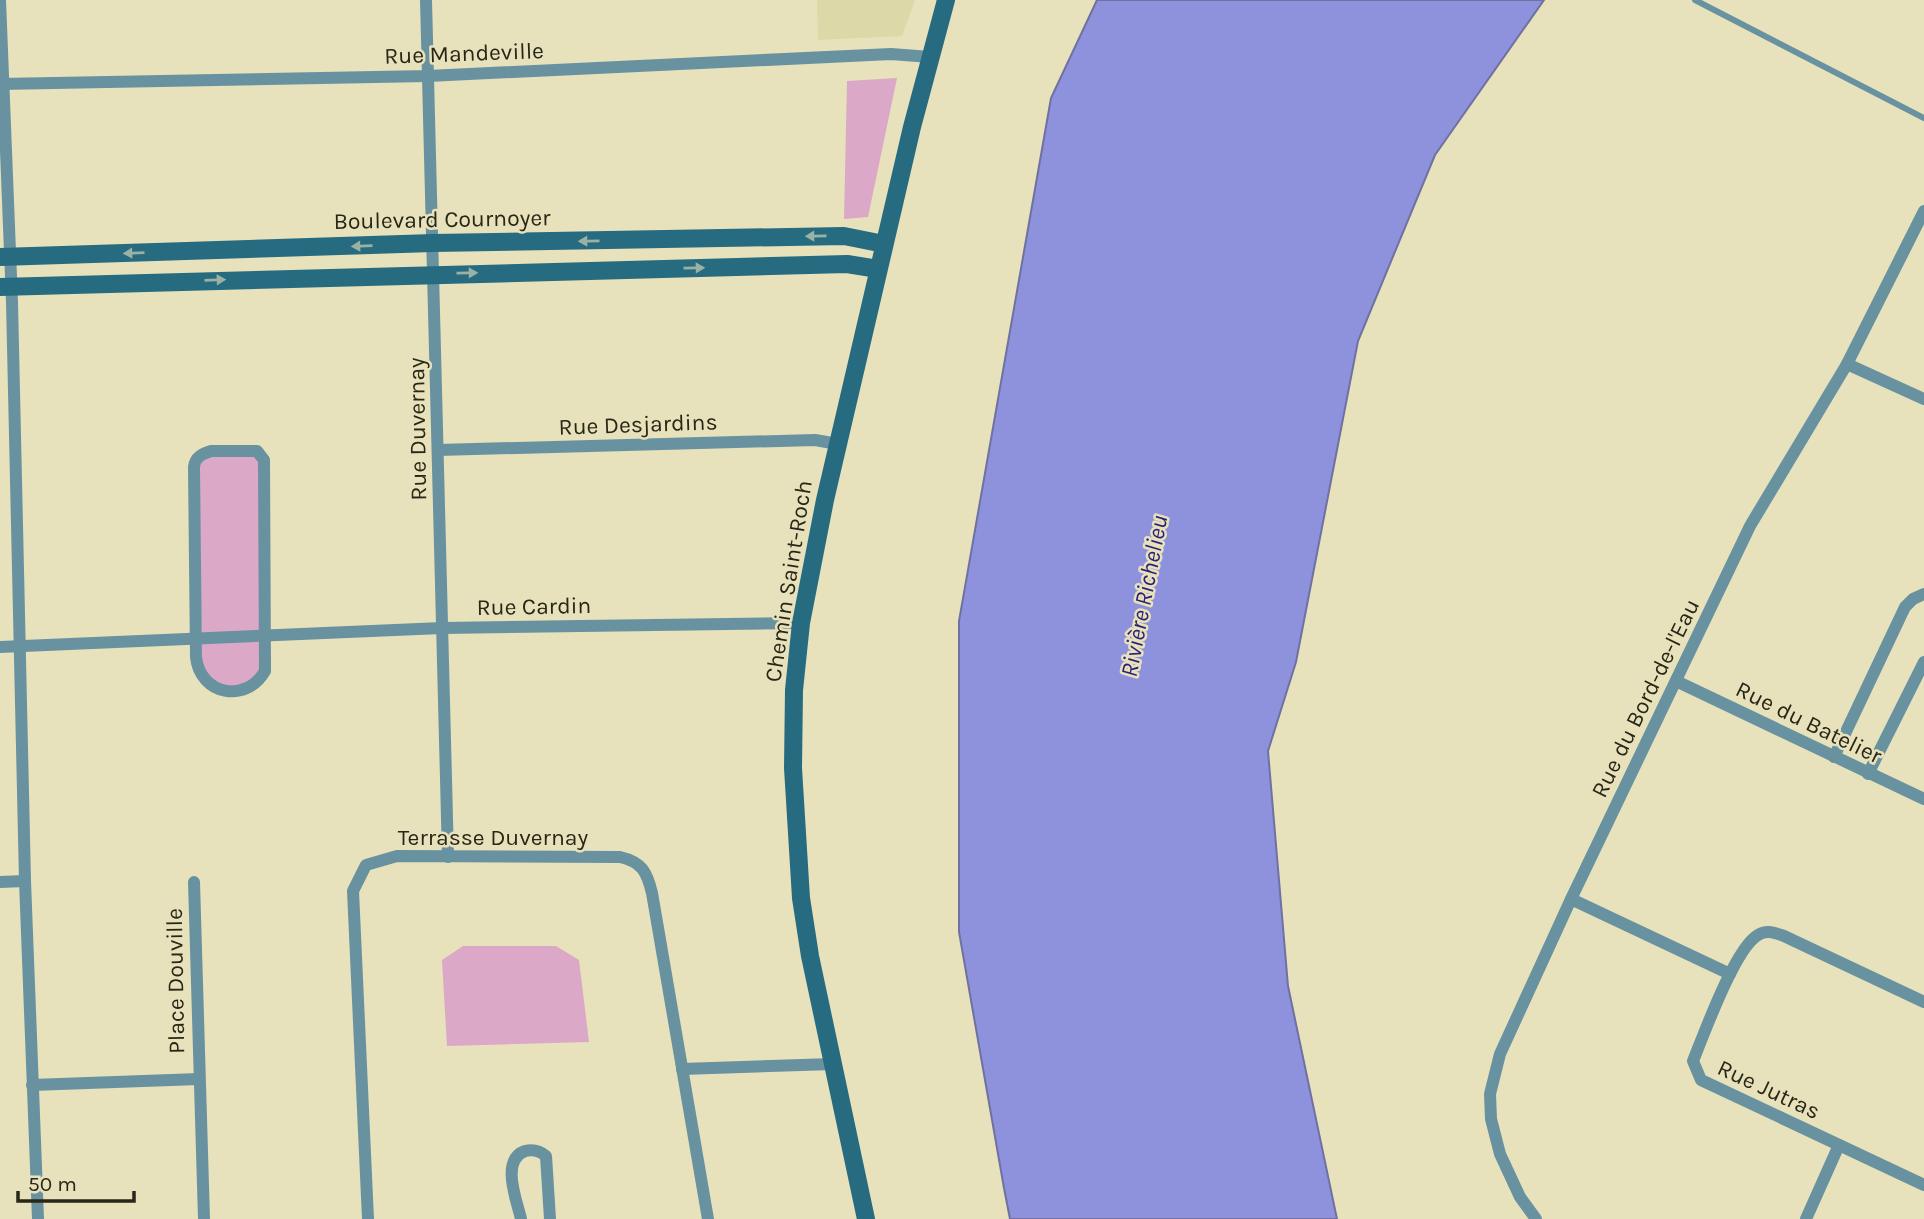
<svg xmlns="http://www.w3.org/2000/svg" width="1924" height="1219" font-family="Karla,sans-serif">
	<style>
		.built { fill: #ddd8a8 }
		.green { fill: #dba8c7 }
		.water { fill: #8e91dc; stroke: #6f71a1; stroke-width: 2 }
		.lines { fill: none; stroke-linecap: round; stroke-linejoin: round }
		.lane { stroke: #6992a0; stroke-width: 6 }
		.street { stroke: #6992a0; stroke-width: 12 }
		.secondary { stroke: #276b80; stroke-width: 18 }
		.oneway { fill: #9ab2a3 }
		.labels { text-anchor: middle; stroke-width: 5; stroke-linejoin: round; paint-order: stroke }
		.street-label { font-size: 23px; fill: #282617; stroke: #e7e2bb }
		.water-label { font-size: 24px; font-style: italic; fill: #2c1f76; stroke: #e7e2bb }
	</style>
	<rect width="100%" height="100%" fill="#e7e2bb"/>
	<polygon class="built" points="817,0 915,0 902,36 818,40"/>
	<g class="green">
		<polygon points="897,78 868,217 844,219 847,81"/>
		<polygon points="257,451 263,461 271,663 234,692 202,674 199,464 206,454"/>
		<polygon points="463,946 556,946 579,960 589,1042 447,1046 442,960"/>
	</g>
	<polygon class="water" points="1097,0 1544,0 1435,155 1358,341 1296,662 1268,751 1288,986 1337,1219 1010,1219 1004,1188 959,932 959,621 1051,98"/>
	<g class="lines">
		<polyline class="lane" points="1695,0 1924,118"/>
		<g class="street">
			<polyline points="0,0 12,302 25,881 38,1219"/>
			<polyline points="426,0 448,857"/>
			<polyline points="0,84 428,76 891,54 930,57"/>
			<polyline points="1847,364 1924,399"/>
			<polyline points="438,450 815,440 838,444"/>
			<path d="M 211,451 L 257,451 L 264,460 L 265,671 C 246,704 200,695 196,657 L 194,467 C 195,457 202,454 211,451 Z"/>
			<polyline points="0,647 442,628 801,623"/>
			<polyline points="1676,681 1924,799"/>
			<polyline points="1834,757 1905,607 1913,599 1924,594"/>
			<polyline points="1868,774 1924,662"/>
			<polyline points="0,882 25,881"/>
			<polyline points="194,882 204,1219"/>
			<polyline points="1571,899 1730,974"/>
			<path d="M 1924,1002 L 1784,936 C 1775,933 1767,929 1758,935 C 1735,948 1704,1034 1693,1061 L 1701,1080 L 1924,1185"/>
			<polyline points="682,1069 833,1064"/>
			<polyline points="32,1085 199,1079"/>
			<path d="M 368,1219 L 353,891 L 366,865 L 397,856 L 620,857 C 642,862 647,872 652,893 L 708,1219"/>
			<path d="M 521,1219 C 517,1201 500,1160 525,1151 C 533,1149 540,1151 546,1156 L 550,1219"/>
			<polyline points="1536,1219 1520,1197 1500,1154 1491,1119 1490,1094 1500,1054 1571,899 1750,526 1847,364 1924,211"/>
			<polyline points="1806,1219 1839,1145"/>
		</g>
		<g class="secondary">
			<polyline points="0,257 433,243 844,236 884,244"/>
			<polyline points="0,287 847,264 878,269"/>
			<polyline points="866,1219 810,956 801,898 793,768 794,690 801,623 825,500 912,127 946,0"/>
		</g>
	</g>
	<defs><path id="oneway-solid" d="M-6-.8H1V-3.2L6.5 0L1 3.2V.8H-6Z" transform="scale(1.75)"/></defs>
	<g class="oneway">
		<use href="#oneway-solid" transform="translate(816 236) rotate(179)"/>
		<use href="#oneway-solid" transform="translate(589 241) rotate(179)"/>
		<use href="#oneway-solid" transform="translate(362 246) rotate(178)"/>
		<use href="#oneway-solid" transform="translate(134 253) rotate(178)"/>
		<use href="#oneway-solid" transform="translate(694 268) rotate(-1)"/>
		<use href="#oneway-solid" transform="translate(467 273) rotate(-1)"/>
		<use href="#oneway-solid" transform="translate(215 280) rotate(-2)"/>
	</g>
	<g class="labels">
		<g class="street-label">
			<text transform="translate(464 53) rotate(-2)" y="8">Rue Mandeville</text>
			<text transform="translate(442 219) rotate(-1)" y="8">Boulevard Cournoyer</text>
			<text transform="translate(638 424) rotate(-2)" y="8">Rue Desjardins</text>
			<text transform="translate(417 429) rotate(-91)" y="8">Rue Duvernay</text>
			<text transform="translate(788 581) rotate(-81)" y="8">Chemin Saint-Roch</text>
			<text transform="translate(534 606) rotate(-1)" y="8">Rue Cardin</text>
			<text transform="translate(1645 698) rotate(-64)" y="8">Rue du Bord-de-l'Eau</text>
			<text transform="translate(1809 722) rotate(26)" y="8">Rue du Batelier</text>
			<text x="493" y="845">Terrasse Duvernay</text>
			<text transform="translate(175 981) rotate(-91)" y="8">Place Douville</text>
			<text transform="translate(1769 1089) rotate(25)" y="8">Rue Jutras</text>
		</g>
		<g class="water-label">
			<text transform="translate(1144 596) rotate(-79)" y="8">Rivière Richelieu</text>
		</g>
	</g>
	<path d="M18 1191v10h116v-10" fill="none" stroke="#282617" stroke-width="3.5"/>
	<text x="28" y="1191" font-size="21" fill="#282617" stroke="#e7e2bb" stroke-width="5" paint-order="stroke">50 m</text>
</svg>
